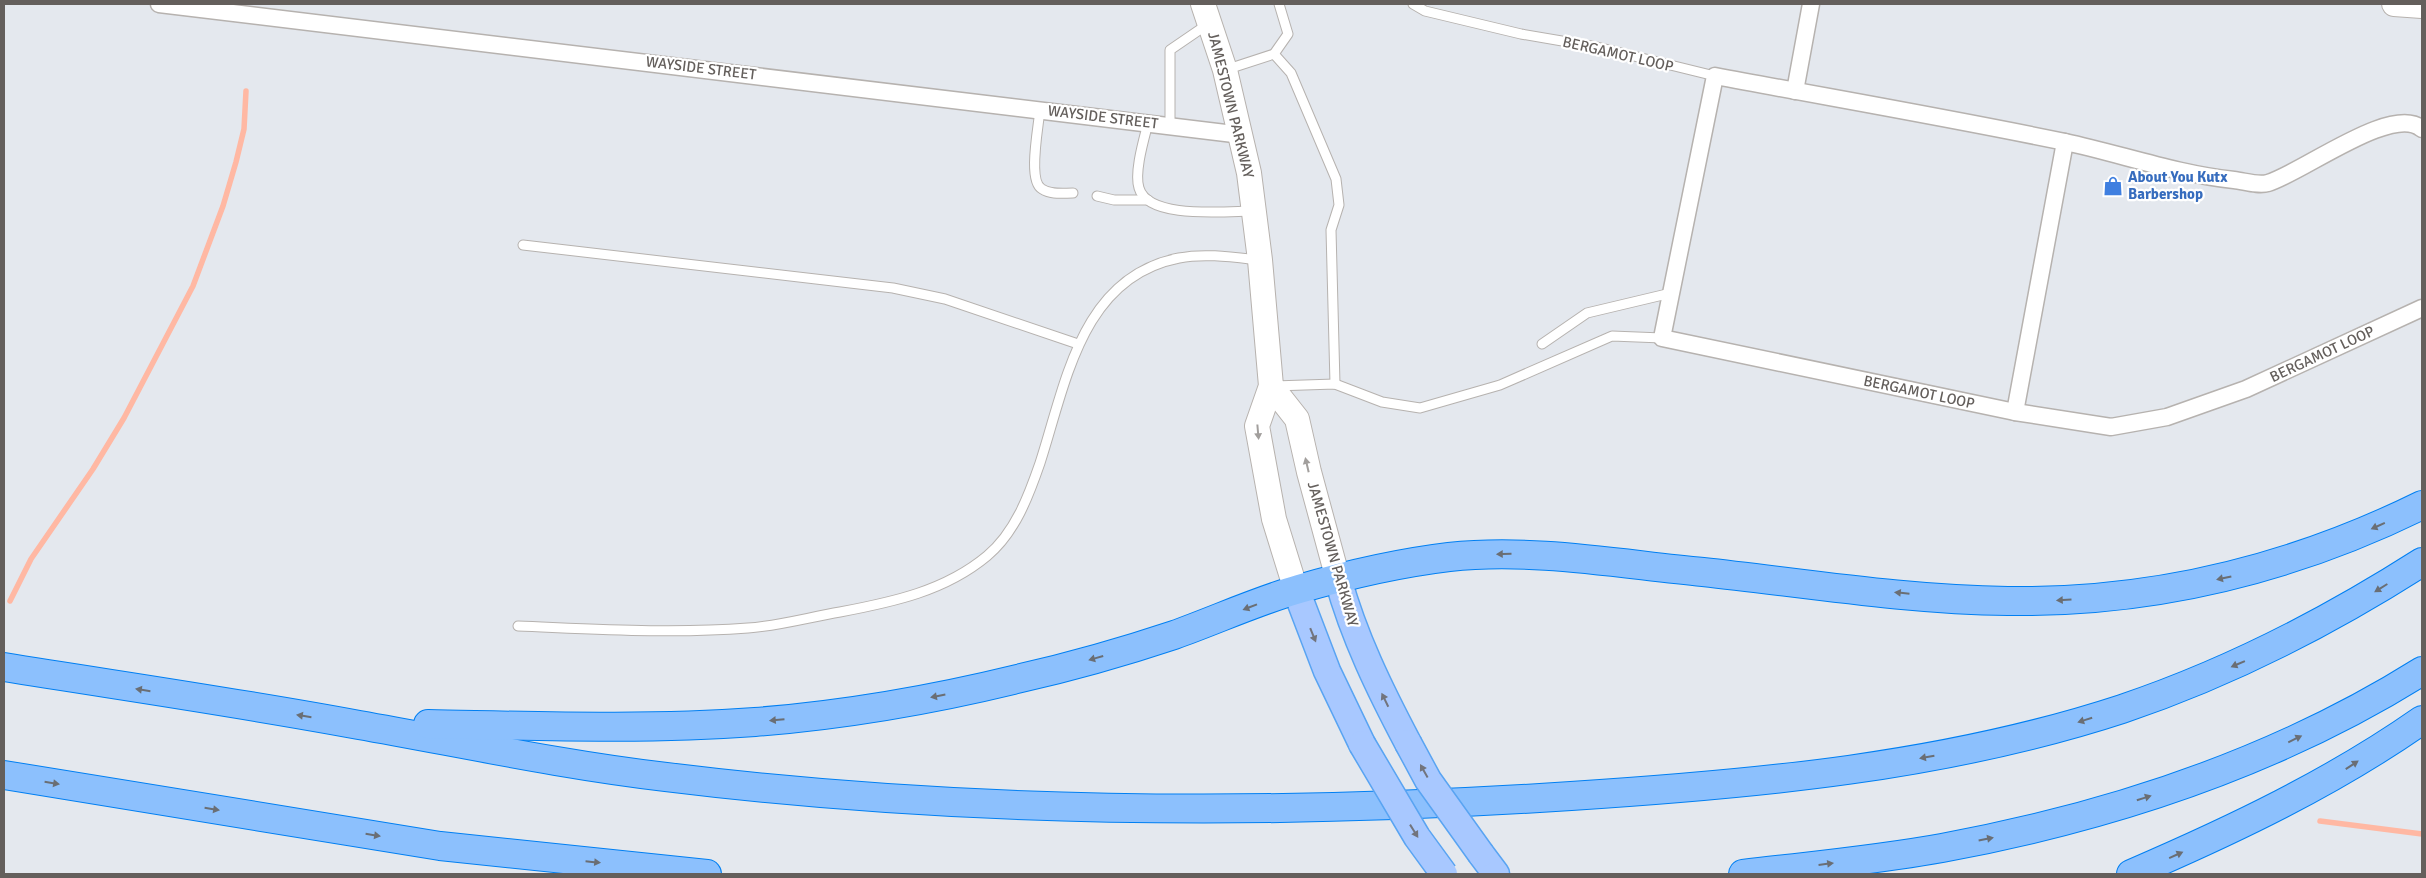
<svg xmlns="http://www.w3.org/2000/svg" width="2426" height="878" font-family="Signika,sans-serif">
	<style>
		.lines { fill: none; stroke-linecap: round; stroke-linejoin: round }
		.stream { stroke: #ffb8a3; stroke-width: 5.5 }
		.lane-casing { stroke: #b6b2af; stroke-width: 11 }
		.street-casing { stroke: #b6b2af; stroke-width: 19 }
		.secondary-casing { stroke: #b7b2ae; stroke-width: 26 }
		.primary-casing { stroke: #59a4f2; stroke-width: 29 }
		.highway-casing { stroke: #007ff2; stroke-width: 30 }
		.lane { stroke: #fff; stroke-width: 9 }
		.street { stroke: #fff; stroke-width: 16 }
		.secondary { stroke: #fff; stroke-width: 24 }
		.primary { stroke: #a8c8ff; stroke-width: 26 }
		.highway { stroke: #8cc0fd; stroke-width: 28 }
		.primary-bridge-casing { stroke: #59a4f2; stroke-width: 29; stroke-linecap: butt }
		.primary-bridge { stroke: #a8c8ff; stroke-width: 26 }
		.oneway { fill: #a29f9d }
		.oneway2 { fill: #6a6e74 }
		.oneway3 { fill: #72747d }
		.labels { text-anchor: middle; stroke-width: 4.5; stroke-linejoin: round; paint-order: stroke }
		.street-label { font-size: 15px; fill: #645f5c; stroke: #fff }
		.shop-label { font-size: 15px; font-weight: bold; fill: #366cbe; stroke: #fff; text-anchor: start }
	</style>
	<rect width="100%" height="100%" fill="#e4e8ee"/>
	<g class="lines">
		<g class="stream">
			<polyline points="10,601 31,559 93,469 124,418 193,286 223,206 236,162 244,129 246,91"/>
			<polyline points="2320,821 2422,834"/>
		</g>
		<defs>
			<g id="lane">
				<polyline points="1413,4 1425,11 1521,34 1597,47 1715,76"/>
				<polyline points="1274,54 1291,73 1336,179 1339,205 1331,230 1335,384"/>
				<polyline points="1225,70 1274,54 1288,34 1279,4"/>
				<path d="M 1040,109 C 1039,125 1027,181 1042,189 C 1051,195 1063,193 1073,193"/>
				<path d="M 1148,123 C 1144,139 1134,172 1139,188 C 1148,220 1227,211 1254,211"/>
				<polyline points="1170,126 1170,50 1208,24"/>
				<polyline points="1097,196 1114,200 1148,200"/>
				<polyline points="523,245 893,288 945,299 1078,344"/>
				<polyline points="1542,344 1587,313 1671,293"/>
				<polyline points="1274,386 1335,384 1382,402 1420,408 1500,385 1612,336 1662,338"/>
				<path d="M 518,626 C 594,629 671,634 748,628 C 778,626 810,617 840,612 C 893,602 945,591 987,556 C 1015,533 1029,495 1040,463 C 1066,383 1081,277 1179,258 C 1204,253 1232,257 1258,260"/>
			</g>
			<g id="street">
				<polyline points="159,4 1242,135"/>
				<polyline points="1795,91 1811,4"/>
				<path d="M 2422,129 C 2393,103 2302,173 2268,183 C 2258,186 2244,181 2234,180 C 2177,174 2121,154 2065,142 C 1949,118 1832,98 1715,76 L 1662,338 L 2015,412 L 2111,427 L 2167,417 L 2246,389 L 2422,308"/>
				<polyline points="2015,412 2065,142"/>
			</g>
			<g id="secondary">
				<polyline points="1203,4 1225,70 1249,173 1260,260 1271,386 1257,426 1274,519 1296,590"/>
				<polyline points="2394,4 2422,6"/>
				<polyline points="1271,386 1297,419 1309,472 1338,579"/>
			</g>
			<g id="primary">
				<path d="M 1338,579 C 1354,637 1380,690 1408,743"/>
				<polyline points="1296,590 1327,671 1362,744"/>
				<polyline points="1481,854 1496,874"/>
			</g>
			<g id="highway">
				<path d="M 4,667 C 122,686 241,703 359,725 C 461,743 563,765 666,777 C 965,814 1270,816 1571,796 C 1756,784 1945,767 2122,709 C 2229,673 2328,622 2422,562"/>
				<path d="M 428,724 C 537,726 646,730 755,722 C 843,715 931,700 1017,679 C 1070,667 1123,652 1174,635 C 1216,620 1257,601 1299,589 C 1347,575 1399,563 1449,557 C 1533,548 1619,564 1703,572 C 1804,583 1907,600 2008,601 C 2154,603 2292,569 2422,505"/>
				<polyline points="4,775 440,846 707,874"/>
				<path d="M 1743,874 C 1809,866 1876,860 1942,848 C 2110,817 2277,762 2422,671"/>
				<path d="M 2131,874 C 2233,830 2332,783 2422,720"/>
			</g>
		</defs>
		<use href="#lane" class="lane-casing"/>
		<use href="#street" class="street-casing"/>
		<use href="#secondary" class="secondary-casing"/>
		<use href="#primary" class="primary-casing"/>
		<use href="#highway" class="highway-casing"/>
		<use href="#lane" class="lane"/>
		<use href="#street" class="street"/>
		<use href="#secondary" class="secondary"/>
		<use href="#primary" class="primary"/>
		<use href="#highway" class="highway"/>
		<defs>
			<g id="primary-bridge">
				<polyline points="1408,743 1428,780 1481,854"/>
				<polyline points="1362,744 1417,837 1444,874"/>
			</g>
		</defs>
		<use href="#primary-bridge" class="primary-bridge-casing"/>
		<use href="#primary-bridge" class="primary-bridge"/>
	</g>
	<defs><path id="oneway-solid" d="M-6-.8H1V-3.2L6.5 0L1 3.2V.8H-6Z" transform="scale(1.25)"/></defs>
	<g class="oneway">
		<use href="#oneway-solid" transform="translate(1258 432) rotate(85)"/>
		<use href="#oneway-solid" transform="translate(1307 465) rotate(-103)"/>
	</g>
	<g class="oneway2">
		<use href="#oneway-solid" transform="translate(2378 526) rotate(156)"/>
		<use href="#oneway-solid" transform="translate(1504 554) rotate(179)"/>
		<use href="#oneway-solid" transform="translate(2224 578) rotate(168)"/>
		<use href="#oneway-solid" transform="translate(2381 588) rotate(148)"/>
		<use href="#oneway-solid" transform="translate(1902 593) rotate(-174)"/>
		<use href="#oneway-solid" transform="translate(2064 600) rotate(177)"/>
		<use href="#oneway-solid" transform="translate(1250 607) rotate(159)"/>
		<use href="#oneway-solid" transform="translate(1096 658) rotate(164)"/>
		<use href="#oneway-solid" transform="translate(2238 664) rotate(157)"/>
		<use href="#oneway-solid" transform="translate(143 690) rotate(-171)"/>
		<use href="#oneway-solid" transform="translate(938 696) rotate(169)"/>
		<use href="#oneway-solid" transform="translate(304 716) rotate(-171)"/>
		<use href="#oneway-solid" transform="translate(777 720) rotate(175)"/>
		<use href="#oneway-solid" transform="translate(2085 720) rotate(163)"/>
		<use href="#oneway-solid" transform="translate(2295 739) rotate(-26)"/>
		<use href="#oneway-solid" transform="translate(1927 757) rotate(170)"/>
		<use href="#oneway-solid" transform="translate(2352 765) rotate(-33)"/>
		<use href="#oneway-solid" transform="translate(52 783) rotate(9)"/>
		<use href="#oneway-solid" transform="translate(2144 798) rotate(-17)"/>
		<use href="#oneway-solid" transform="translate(212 809) rotate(9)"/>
		<use href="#oneway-solid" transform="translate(373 835) rotate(9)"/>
		<use href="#oneway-solid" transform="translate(1986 839) rotate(-11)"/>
		<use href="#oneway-solid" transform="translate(2176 855) rotate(-24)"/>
		<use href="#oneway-solid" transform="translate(593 862) rotate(6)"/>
		<use href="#oneway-solid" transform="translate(1826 864) rotate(-7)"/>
	</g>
	<g class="oneway3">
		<use href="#oneway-solid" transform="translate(1313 635) rotate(68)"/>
		<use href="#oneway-solid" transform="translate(1385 700) rotate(-116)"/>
		<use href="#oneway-solid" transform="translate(1424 771) rotate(-119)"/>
		<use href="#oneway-solid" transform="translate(1414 831) rotate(58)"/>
	</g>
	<defs>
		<symbol id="shop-bare" viewBox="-9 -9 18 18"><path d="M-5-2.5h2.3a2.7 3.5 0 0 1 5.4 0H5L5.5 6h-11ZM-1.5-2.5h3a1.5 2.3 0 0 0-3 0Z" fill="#3f7fe0" stroke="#fff" stroke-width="2.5" paint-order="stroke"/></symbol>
	</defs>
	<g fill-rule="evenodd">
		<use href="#shop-bare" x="2099" y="172" width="28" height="28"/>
	</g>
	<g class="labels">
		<g class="street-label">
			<text transform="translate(1618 54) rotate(13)" y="5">BERGAMOT LOOP</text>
			<text transform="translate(701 68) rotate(7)" y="5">WAYSIDE STREET</text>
			<text transform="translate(1231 105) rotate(76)" y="5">JAMESTOWN PARKWAY</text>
			<text transform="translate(1103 117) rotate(7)" y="5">WAYSIDE STREET</text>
			<text transform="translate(2322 354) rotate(-25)" y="5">BERGAMOT LOOP</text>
			<text transform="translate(1919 392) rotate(12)" y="5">BERGAMOT LOOP</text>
			<text transform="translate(1333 554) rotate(74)" y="5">JAMESTOWN PARKWAY</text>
		</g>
		<g class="shop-label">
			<text x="2128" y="182">About You Kutx<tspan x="2128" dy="17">Barbershop</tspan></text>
		</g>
	</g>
	<rect width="2426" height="878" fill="none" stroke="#645f5c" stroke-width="10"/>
</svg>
